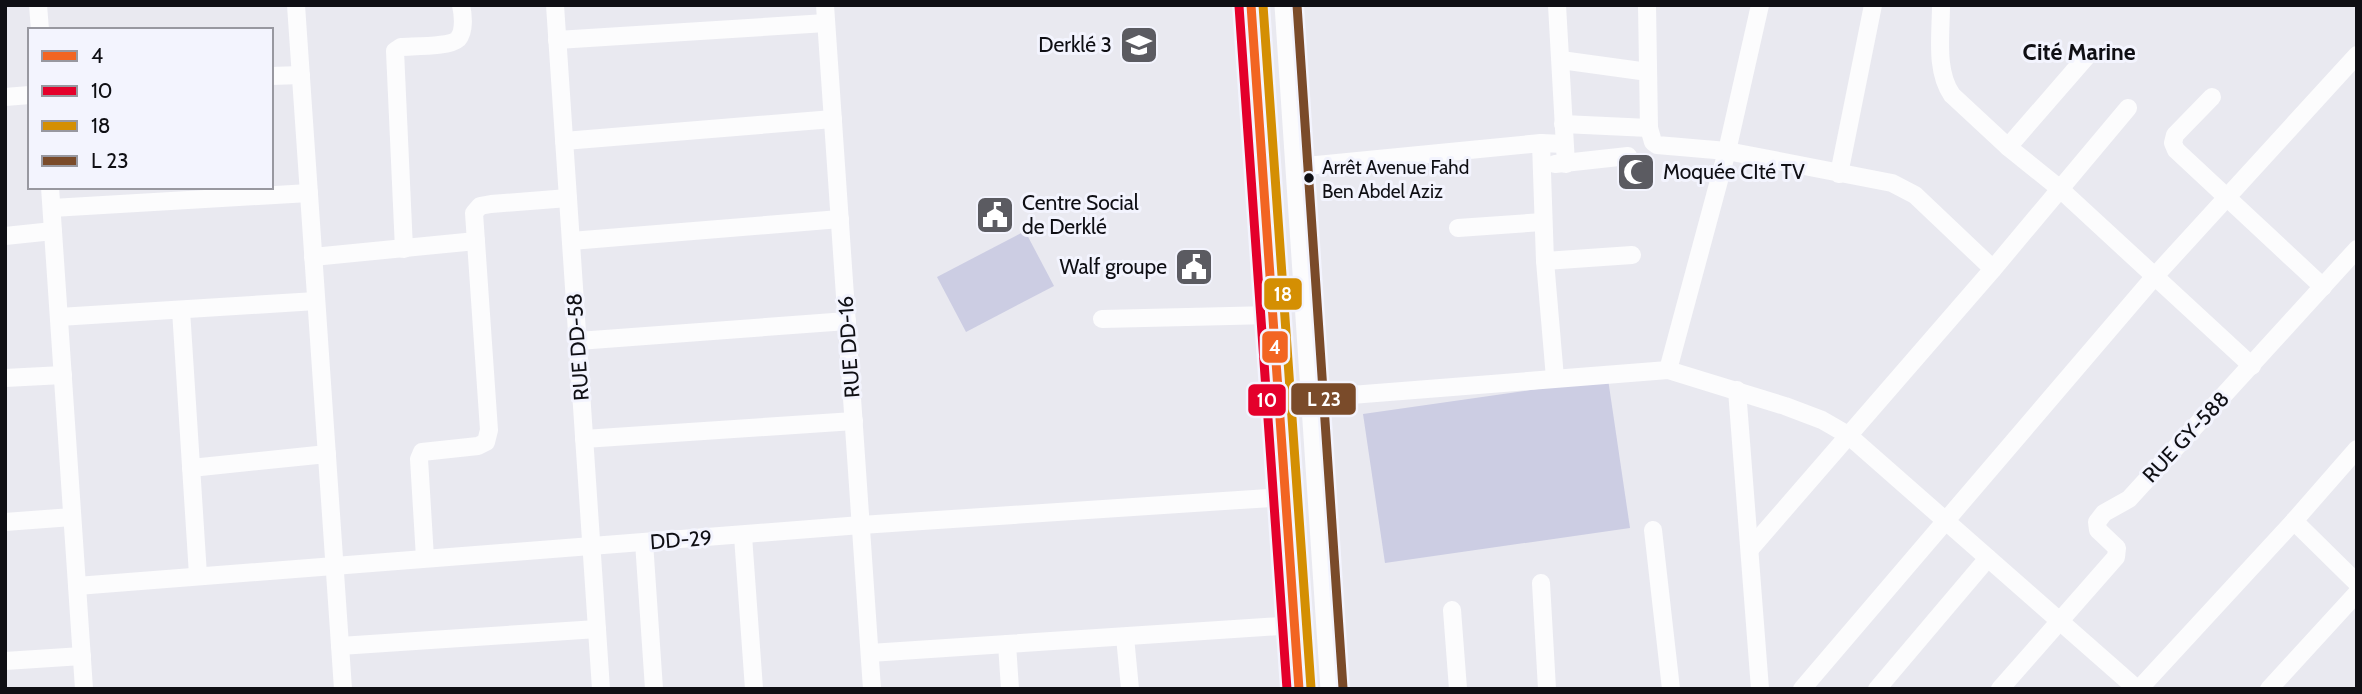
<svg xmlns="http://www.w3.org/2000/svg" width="2362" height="694" font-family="Cabin,sans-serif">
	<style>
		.green { fill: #cccde3 }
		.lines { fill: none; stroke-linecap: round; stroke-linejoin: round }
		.minor { stroke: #fcfcfd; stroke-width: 18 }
		.major { stroke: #fcfcfd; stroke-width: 21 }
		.bus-1-casing { stroke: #f3f4fe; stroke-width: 14 }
		.bus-2-casing { stroke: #f3f4fe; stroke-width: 14 }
		.bus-3-casing { stroke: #f3f4fe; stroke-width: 14 }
		.bus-4-casing { stroke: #f3f4fe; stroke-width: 14 }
		.bus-1 { stroke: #f26522; stroke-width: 9 }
		.bus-2 { stroke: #e4002b; stroke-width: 9 }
		.bus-3 { stroke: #d48f03; stroke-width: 9 }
		.bus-4 { stroke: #7a4b2a; stroke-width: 9 }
		.bus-dot { fill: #0f0f14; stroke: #f3f4fe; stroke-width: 2.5 }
		.labels { text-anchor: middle; stroke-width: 6; stroke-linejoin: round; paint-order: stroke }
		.bus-label { font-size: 19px; fill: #0f0f14; stroke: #f3f4fe; text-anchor: start }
		.poi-label { font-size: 21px; fill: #0f0f14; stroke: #f3f4fe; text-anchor: end }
		.street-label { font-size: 21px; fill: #0f0f14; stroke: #f3f4fe }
		.neighbourhood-label { font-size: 23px; font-weight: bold; fill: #0f0f14; stroke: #f3f4fe }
		.line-badge { stroke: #f3f4fe; stroke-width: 2.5 }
		.badge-label { font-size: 19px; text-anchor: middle; font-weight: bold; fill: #fff }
	</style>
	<rect width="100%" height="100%" fill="#e9e9f0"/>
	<g class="green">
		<polygon points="1025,231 1054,286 966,332 937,277"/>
		<polygon points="1608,379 1630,528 1385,563 1363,414"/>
	</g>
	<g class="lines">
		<g class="minor">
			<polyline points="38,5 40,30"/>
			<polyline points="296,5 343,689"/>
			<polyline points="555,5 601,689"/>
			<polyline points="825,5 872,689"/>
			<polyline points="1557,5 1566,164"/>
			<polyline points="1647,5 1649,128 1653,142 1657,145 1727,151 1892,183 1915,195 1993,269"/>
			<path d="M 1941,5 C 1941,34 1935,71 1952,95 L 2008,147 L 2059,188 L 2252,366"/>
			<polyline points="557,40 826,23"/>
			<polyline points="1561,60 1648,72"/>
			<polyline points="271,76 301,75"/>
			<polyline points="5,97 30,95"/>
			<polyline points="2212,97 2175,135 2173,143 2176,150 2323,287"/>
			<polyline points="1563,124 1649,128"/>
			<polyline points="564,141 833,119"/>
			<polyline points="1541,143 1545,261 1555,378"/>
			<polyline points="2008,147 2087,56"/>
			<polyline points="1555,164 1628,156"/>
			<polyline points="1296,167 1541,143 1564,144"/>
			<polyline points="1839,174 1873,5"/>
			<polyline points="50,187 84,689"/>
			<polyline points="52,208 309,193"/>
			<polyline points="1458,228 1543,222"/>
			<polyline points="5,236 53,231"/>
			<polyline points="571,241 840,219"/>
			<path d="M 404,249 L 395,51 L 401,47 C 413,46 450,47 458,39 C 465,31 463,14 461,5"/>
			<polyline points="313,257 476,241"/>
			<polyline points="1545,261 1632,255"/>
			<polyline points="181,310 198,575"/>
			<polyline points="59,317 316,301"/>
			<polyline points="1102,319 1273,315"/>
			<polyline points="578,341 847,321"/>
			<polyline points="1668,370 1727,151 1760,5"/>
			<polyline points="5,378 63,375"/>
			<polyline points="1737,390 1760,689"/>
			<polyline points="1313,398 1668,370 1785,406 1822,420 1848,435 2137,689"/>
			<polyline points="584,439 854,421"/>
			<polyline points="191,468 327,454"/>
			<polyline points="2294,521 2357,583"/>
			<polyline points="5,522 72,517"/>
			<polyline points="1653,530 1671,689"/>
			<polyline points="743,536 754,689"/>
			<polyline points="644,542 654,689"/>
			<polyline points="1750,549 1993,269 2128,108"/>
			<polyline points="425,558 419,459 422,452 478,446 486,442 489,430 474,213 480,206 491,204 568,198"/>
			<polyline points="1541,583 1547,689"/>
			<polyline points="77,586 861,525 1285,497"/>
			<polyline points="1452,610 1458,689"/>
			<polyline points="1125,637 1130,689"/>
			<polyline points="1007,644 1010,689"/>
			<polyline points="340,646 597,629"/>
			<polyline points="870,653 1295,625"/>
			<polyline points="5,661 82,656"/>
			<polyline points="1802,689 2155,276 2357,55"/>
			<polyline points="1877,689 1988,558"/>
			<polyline points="2000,689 2116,557 2117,548 2098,530 2097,522 2104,513 2129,499 2357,249"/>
			<polyline points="2139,689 2294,521 2357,449"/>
			<polyline points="2269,689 2357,593"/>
		</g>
		<g class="major">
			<polyline points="1251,5 1299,689"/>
			<polyline points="1285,5 1331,689"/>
		</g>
		<defs>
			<polyline id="bus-1" points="1251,5 1299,689"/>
			<polyline id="bus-2" points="1239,6 1287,689"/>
			<polyline id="bus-3" points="1263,5 1311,688"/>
			<polyline id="bus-4" points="1297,5 1343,688"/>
		</defs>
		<use href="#bus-1" class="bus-1-casing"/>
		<use href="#bus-2" class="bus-2-casing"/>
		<use href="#bus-3" class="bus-3-casing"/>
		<use href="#bus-4" class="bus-4-casing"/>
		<use href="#bus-1" class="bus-1"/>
		<use href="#bus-2" class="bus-2"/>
		<use href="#bus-3" class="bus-3"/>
		<use href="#bus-4" class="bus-4"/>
	</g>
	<defs>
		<symbol id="school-square" viewBox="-11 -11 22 22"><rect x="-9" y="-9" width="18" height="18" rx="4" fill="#5b5b61" stroke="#f3f4fe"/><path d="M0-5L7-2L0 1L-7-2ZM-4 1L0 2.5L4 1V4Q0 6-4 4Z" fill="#fff"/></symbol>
		<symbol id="mosque-square" viewBox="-11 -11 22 22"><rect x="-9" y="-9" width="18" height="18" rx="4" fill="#5b5b61" stroke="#f3f4fe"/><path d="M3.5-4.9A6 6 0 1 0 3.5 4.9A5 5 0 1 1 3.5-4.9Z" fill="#fff"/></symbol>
		<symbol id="civic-square" viewBox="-11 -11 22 22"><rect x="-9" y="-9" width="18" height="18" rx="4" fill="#5b5b61" stroke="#f3f4fe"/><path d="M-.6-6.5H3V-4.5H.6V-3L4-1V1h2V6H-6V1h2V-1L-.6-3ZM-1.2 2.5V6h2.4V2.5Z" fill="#fff"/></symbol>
	</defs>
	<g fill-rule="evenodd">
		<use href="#school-square" x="1117" y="23" width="44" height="44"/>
		<use href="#mosque-square" x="1614" y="150" width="44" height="44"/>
		<use href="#civic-square" x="973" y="193" width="44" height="44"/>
		<use href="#civic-square" x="1172" y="245" width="44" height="44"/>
	</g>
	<circle class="bus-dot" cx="1309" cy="178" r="6"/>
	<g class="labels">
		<g class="bus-label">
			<text x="1322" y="174">Arrêt Avenue Fahd<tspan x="1322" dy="24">Ben Abdel Aziz</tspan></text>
		</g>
		<g class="poi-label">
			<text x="1112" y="52">Derklé 3</text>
			<text x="1663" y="179" text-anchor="start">Moquée CIté TV</text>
			<text x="1022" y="210" text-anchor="start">Centre Social<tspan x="1022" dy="24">de Derklé</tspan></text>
			<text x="1167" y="274">Walf groupe</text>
		</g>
		<g class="street-label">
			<text transform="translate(578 347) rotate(-94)" y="7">RUE DD-58</text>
			<text transform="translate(849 347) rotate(-94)" y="7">RUE DD-16</text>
			<text transform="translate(2186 437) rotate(-47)" y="7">RUE GY-588</text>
			<text transform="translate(681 540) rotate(-4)" y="7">DD-29</text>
		</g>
		<g class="neighbourhood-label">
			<text x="2079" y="60">Cité Marine</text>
		</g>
	</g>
	<g class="line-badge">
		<rect x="1263" y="277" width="40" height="34" rx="7" fill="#d48f03"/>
		<rect x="1261" y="330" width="28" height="34" rx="7" fill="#f26522"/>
		<rect x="1290" y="382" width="67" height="34" rx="7" fill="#7a4b2a"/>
		<rect x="1247" y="383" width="40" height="34" rx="7" fill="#e4002b"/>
	</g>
	<g class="badge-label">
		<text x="1283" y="301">18</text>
		<text x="1275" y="354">4</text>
		<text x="1324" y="406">L 23</text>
		<text x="1267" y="407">10</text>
	</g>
	<rect width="2362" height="694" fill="none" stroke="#0f0f14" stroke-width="14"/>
	<rect x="28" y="28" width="245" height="161" fill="#f3f4fe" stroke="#9898a0" stroke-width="2"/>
	<rect x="42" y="51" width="35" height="10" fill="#f26522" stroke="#9898a0" stroke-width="2"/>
	<text x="91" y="63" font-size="21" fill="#0f0f14">4</text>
	<rect x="42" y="86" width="35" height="10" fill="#e4002b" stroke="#9898a0" stroke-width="2"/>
	<text x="91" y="98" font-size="21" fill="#0f0f14">10</text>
	<rect x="42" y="121" width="35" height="10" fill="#d48f03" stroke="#9898a0" stroke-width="2"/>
	<text x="91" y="133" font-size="21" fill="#0f0f14">18</text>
	<rect x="42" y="156" width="35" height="10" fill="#7a4b2a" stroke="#9898a0" stroke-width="2"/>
	<text x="91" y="168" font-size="21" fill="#0f0f14">L 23</text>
</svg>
